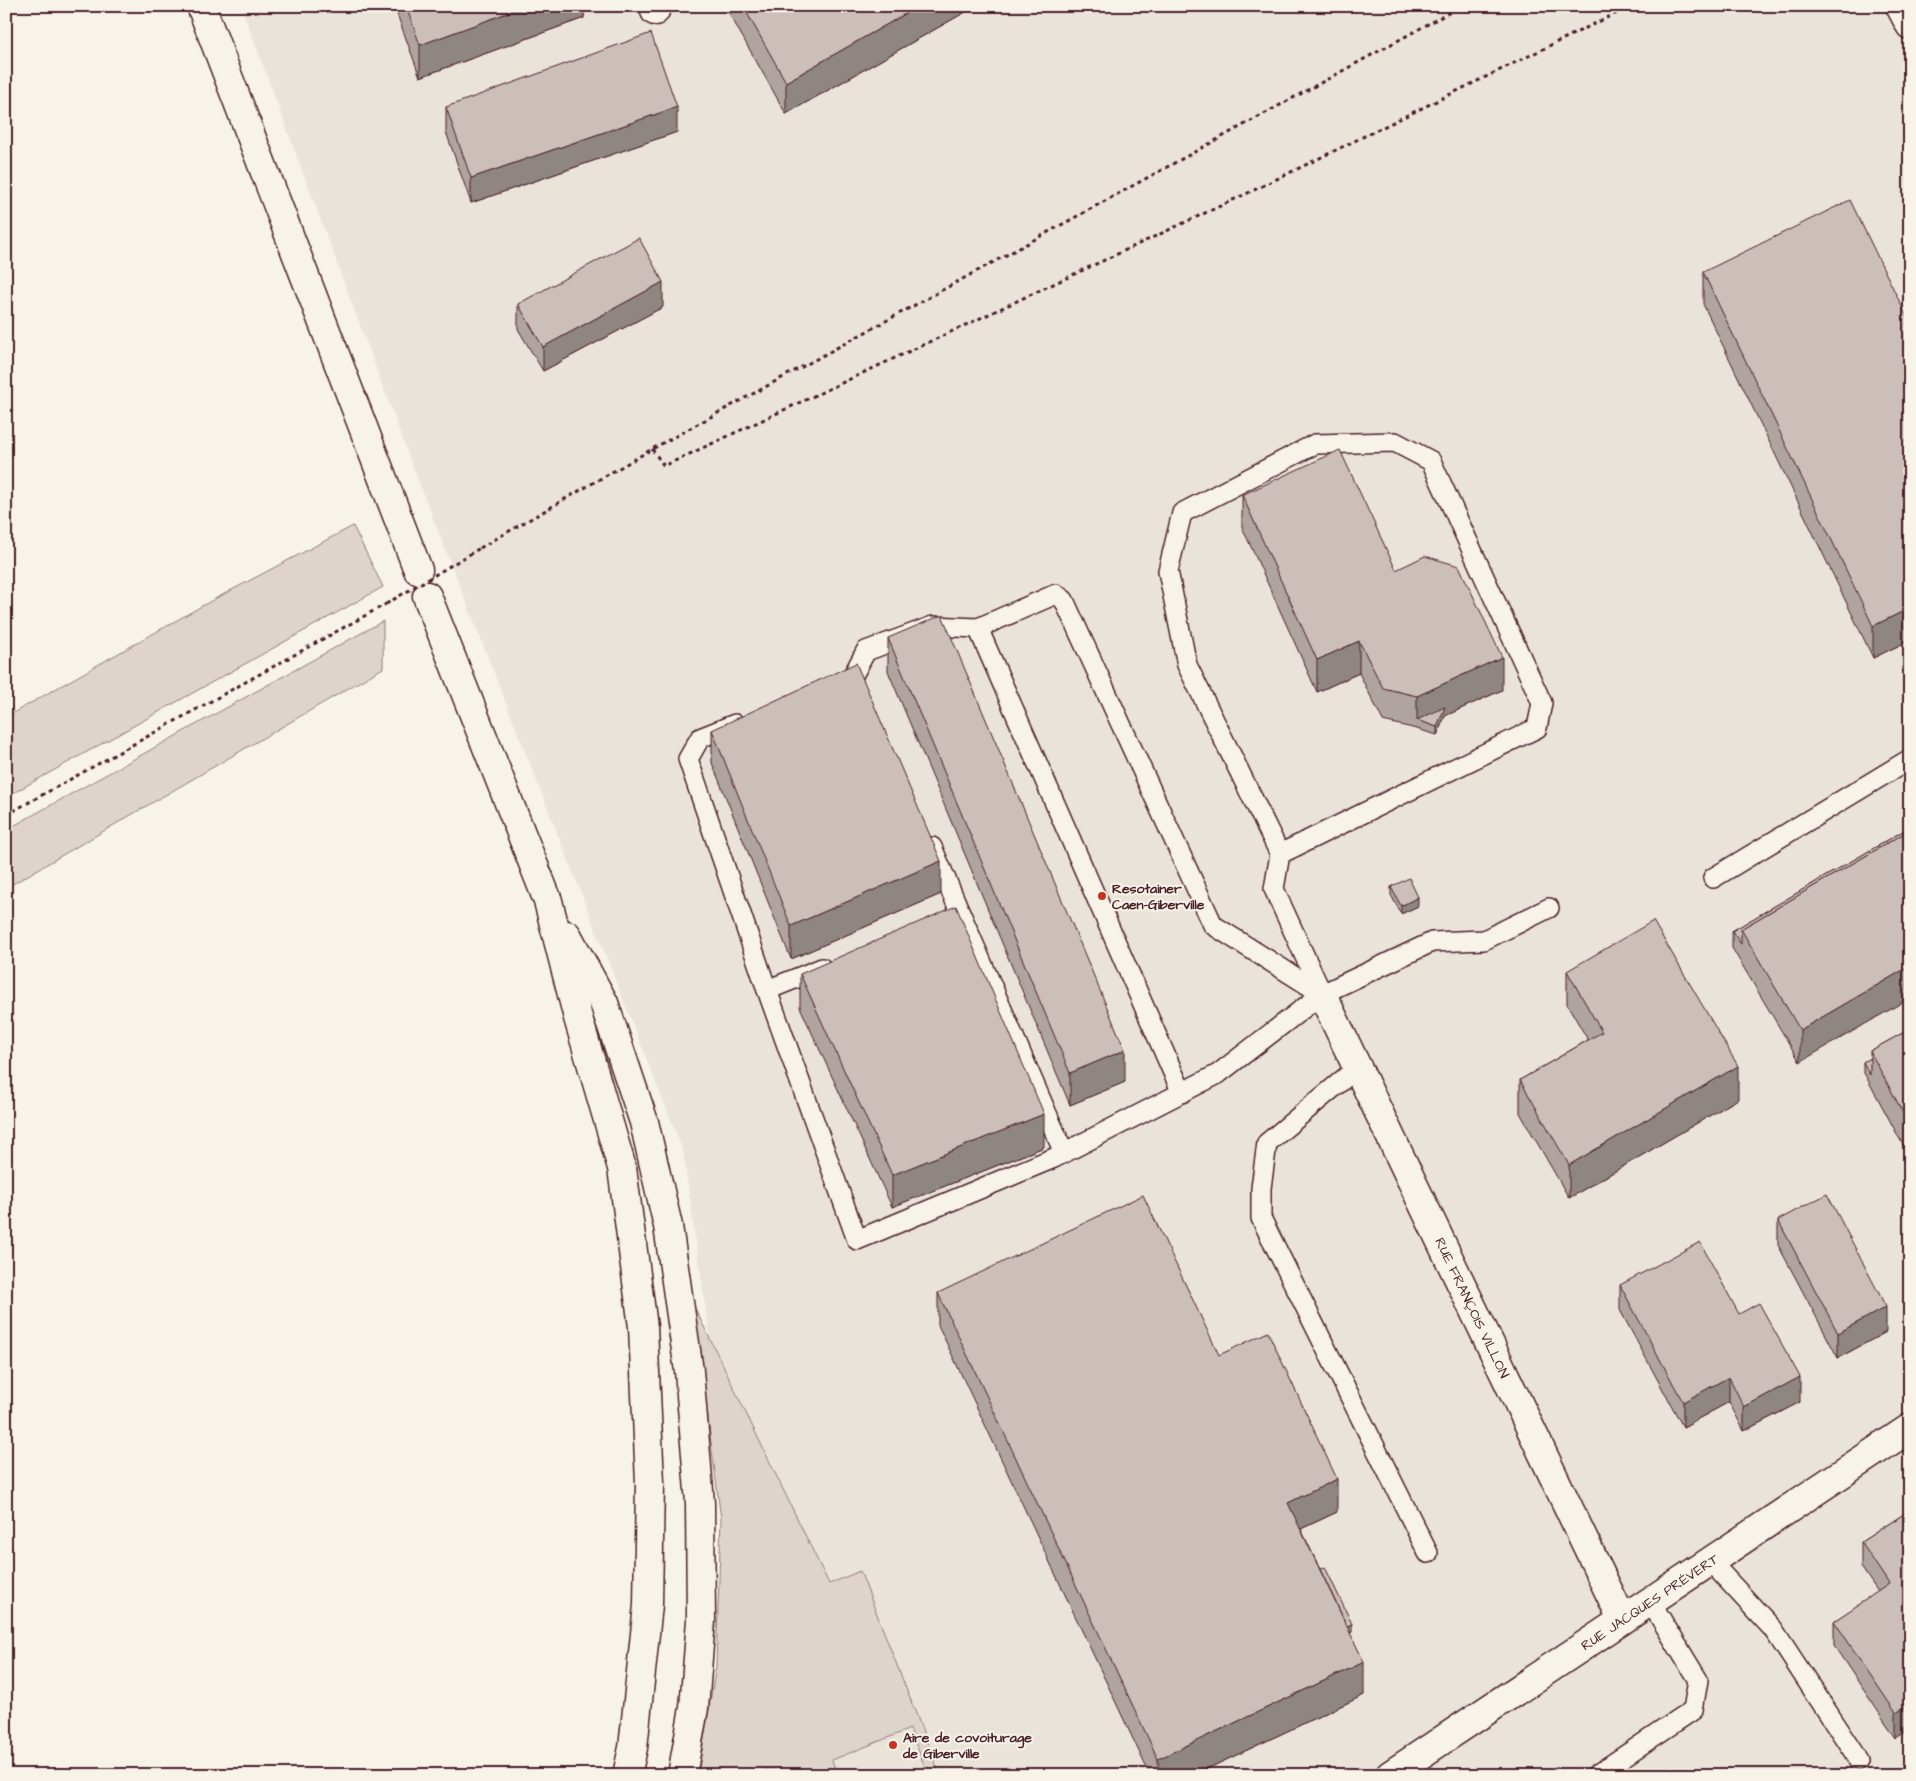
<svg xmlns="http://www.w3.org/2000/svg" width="1916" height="1781" font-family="'Architects Daughter',sans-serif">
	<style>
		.built { fill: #eae3da }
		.green { fill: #ded4cc; stroke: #947a7c }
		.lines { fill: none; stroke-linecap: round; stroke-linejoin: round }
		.lane-casing { stroke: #4a1f2b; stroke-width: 22 }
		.street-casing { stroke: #4a1f2b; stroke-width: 31 }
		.primary-casing { stroke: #4a1f2b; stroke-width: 31 }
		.path { stroke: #4a1f2b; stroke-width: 3; stroke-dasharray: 4 4; stroke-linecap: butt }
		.lane { stroke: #f7f3e8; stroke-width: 19 }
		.street { stroke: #f7f3e8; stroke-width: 28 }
		.primary { stroke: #f7f3e8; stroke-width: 28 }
		.path-bridge { stroke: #4a1f2b; stroke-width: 3; stroke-dasharray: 4 4; stroke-linecap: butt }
		.wall { fill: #afa49f; stroke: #4a1f2b }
		.shaded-wall { fill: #8f8682; stroke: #4a1f2b }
		.building { fill: #ccbfb9; stroke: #4a1f2b }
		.poi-dot { fill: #c8321e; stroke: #f7f3e8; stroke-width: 2 }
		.labels { text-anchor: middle; stroke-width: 4; stroke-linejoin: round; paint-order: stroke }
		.poi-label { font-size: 14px; font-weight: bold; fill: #4a1f2b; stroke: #f7f3e8; text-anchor: start }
		.street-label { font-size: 14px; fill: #4a1f2b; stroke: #f7f3e8 }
	</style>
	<rect width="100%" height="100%" fill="#f7f3e8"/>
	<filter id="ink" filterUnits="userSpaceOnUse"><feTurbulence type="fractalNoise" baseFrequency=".02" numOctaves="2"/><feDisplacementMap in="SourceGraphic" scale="10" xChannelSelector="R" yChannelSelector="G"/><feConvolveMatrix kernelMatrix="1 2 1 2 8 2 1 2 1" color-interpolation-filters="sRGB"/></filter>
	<g filter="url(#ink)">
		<polygon class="built" points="241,6 1910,6 1910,1775 712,1775 734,1505 683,1151 414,470"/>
		<g class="green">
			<polygon points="353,526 383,587 6,797 6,717 209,602"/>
			<polygon points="383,621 383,668 6,888 6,830"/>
			<polygon points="693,1304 829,1584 860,1571 940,1775 928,1775 910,1729 832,1760 837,1775 803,1775 764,1769 763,1775 698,1775 716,1666 721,1519"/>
		</g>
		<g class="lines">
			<defs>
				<g id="lane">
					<polyline points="852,677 866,651 933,626 978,628"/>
					<polyline points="735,724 700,738 688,759 767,990 857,1240 1054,1158 1218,1074 1322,994 1213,925 1064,600 1056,594 978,628 1182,1093"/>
					<polyline points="932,847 1064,1153"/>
					<polyline points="1280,854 1187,665 1168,571 1182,513 1315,444 1395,442 1431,461 1542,703 1537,728 1280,854 1274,889 1322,994 1432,942 1484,940 1549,908"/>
					<polyline points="1713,878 1910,759"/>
					<polyline points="767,990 822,968"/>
					<polyline points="1357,1068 1267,1143 1261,1188 1261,1218 1428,1553"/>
					<polyline points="1710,1561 1773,1629 1859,1760"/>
					<polyline points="1596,1775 1693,1710 1698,1680 1650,1601"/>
				</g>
				<g id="street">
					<polyline points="654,6 655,11"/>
					<polyline points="1900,6 1910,25"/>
					<path id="s1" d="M 1322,994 L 1622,1619"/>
					<path id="s2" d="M 1390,1775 L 1910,1428"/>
				</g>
				<g id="primary">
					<polyline points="201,6 418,570"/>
					<polyline points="427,596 548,901 578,1018 622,1168 643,1327 650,1483 648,1605 633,1748 627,1775"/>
					<polyline points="567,935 604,1003 644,1122 668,1226 689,1371 700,1503 701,1620 694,1708 682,1775"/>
				</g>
			</defs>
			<use href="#lane" class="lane-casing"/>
			<use href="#street" class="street-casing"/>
			<use href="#primary" class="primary-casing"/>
			<g class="path">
				<polyline points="652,449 664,466 1250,192 1631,6"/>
				<polyline points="480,548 652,449 1461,6"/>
				<polyline points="6,815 386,604"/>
			</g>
			<use href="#lane" class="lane"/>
			<use href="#street" class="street"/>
			<use href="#primary" class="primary"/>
			<polyline class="path-bridge" points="386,604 480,548"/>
		</g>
		<g class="wall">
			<polygon points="394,6 584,6 584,18 420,77"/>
			<polygon points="725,6 976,6 786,114"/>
			<polygon points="446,107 677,132 471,203 446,132"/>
			<polygon points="1703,272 1910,323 1910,640 1873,658 1703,304"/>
			<polygon points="518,304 663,307 543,371 518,329"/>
			<polygon points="1242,495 1396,570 1502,690 1445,716 1437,735 1417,729 1383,721 1359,673 1317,692 1242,527"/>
			<polygon points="888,638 1125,1082 1070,1105 888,671"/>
			<polygon points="712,730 941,894 791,959 712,763"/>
			<polygon points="1910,827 1800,1062 1732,948 1732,931"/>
			<polygon points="1391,887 1418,906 1401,914 1391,895"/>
			<polygon points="1567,971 1738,1099 1569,1198 1520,1113 1520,1080 1588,1040 1567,1004"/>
			<polygon points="800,974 1044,1147 892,1207 800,1007"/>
			<polygon points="1910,1029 1910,1158 1863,1071 1863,1062 1870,1058 1870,1051"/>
			<polygon points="1778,1220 1886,1332 1838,1358 1778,1245"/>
			<polygon points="1620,1285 1739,1314 1800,1402 1744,1431 1729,1402 1683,1427 1620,1310"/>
			<polygon points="938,1293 1219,1355 1337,1512 1301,1529 1320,1569 1352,1632 1350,1633 1364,1695 1194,1775 1150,1775 938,1325"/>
			<polygon points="1910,1510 1910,1729 1896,1738 1834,1646 1834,1621 1878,1592 1861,1567 1861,1542"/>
		</g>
		<g class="shaded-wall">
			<polygon points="526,6 584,6 584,18 420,77 420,45"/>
			<polygon points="919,6 976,6 786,114 786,82"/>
			<polygon points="677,107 677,132 471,203 471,178"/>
			<polygon points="663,282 663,307 543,371 543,347"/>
			<polygon points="1910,608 1910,640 1873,658 1873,626"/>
			<polygon points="1359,641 1359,673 1317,692 1317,660"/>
			<polygon points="1502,657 1502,690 1445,716 1437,735 1437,727 1417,720 1417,696"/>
			<polygon points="941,861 941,894 791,959 791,926"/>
			<polygon points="1418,897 1418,906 1401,914 1401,906"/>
			<polygon points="1910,966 1910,998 1800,1062 1800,1030"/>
			<polygon points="1125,1050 1125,1082 1070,1105 1070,1073"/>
			<polygon points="1738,1066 1738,1099 1569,1198 1569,1165"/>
			<polygon points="1044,1114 1044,1147 892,1207 892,1175"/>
			<polygon points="1886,1307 1886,1332 1838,1358 1838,1333"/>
			<polygon points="1729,1377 1729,1402 1683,1427 1683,1402"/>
			<polygon points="1800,1377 1800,1402 1744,1431 1744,1407"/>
			<polygon points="1337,1479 1337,1512 1288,1535 1288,1503"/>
			<polygon points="1352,1624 1352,1632 1338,1639 1338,1630"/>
			<polygon points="1364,1662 1364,1695 1194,1775 1158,1775 1158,1759"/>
			<polygon points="1910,1704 1910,1729 1896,1738 1896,1713"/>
		</g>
		<g class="building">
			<polygon points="406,6 526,6 420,45"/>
			<polygon points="743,6 919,6 786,82"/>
			<polygon points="651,33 677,107 471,178 446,107"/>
			<polygon points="1850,200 1910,323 1910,608 1873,626 1703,272"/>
			<polygon points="639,238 663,282 543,347 518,304"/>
			<polygon points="1340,450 1396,570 1425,556 1459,566 1502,657 1417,696 1383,688 1359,641 1317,660 1242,495"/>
			<polygon points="942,615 1125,1050 1070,1073 888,638"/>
			<polygon points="856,663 941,861 791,926 712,730"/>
			<polygon points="1445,707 1437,727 1417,720"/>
			<polygon points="1910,827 1910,830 1741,929 1741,944 1732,931"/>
			<polygon points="1910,830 1910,966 1800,1030 1741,929"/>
			<polygon points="1409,878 1418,897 1401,906 1391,887"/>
			<polygon points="956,906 1044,1114 892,1175 800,974"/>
			<polygon points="1653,921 1738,1066 1569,1165 1520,1080 1602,1032 1567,971"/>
			<polygon points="1910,1029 1910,1126 1870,1051"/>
			<polygon points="1870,1058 1870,1075 1863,1062"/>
			<polygon points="1827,1194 1886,1307 1838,1333 1778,1220"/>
			<polygon points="1143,1195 1219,1355 1268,1332 1337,1479 1288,1503 1364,1662 1158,1759 938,1293"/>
			<polygon points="1700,1242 1739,1314 1759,1303 1800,1377 1744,1407 1729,1377 1683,1402 1620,1285"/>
			<polygon points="1910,1510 1910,1704 1896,1713 1834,1621 1889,1584 1861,1542"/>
			<polygon points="1325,1567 1352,1624 1347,1626 1320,1569"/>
			<polygon points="1669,1766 1675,1775 1655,1775"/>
		</g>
	</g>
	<g class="poi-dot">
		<circle cx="1102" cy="896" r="5"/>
		<circle cx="893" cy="1745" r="5"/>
	</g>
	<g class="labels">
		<g class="poi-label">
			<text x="1112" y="893">Resotainer<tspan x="1112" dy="16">Caen-Giberville</tspan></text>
			<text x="903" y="1742">Aire de covoiturage<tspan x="903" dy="16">de Giberville</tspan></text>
		</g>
		<g class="street-label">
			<text dy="5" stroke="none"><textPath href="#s1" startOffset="348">RUE FRANÇOIS VILLON</textPath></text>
			<text dy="5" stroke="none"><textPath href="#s2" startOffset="312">RUE JACQUES PRÉVERT</textPath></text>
		</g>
	</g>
	<rect width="1916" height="1781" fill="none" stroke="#f7f3e8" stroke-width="25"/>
	<rect x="12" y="12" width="1891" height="1756" fill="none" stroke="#4a1f2b" stroke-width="2" filter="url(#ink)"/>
</svg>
